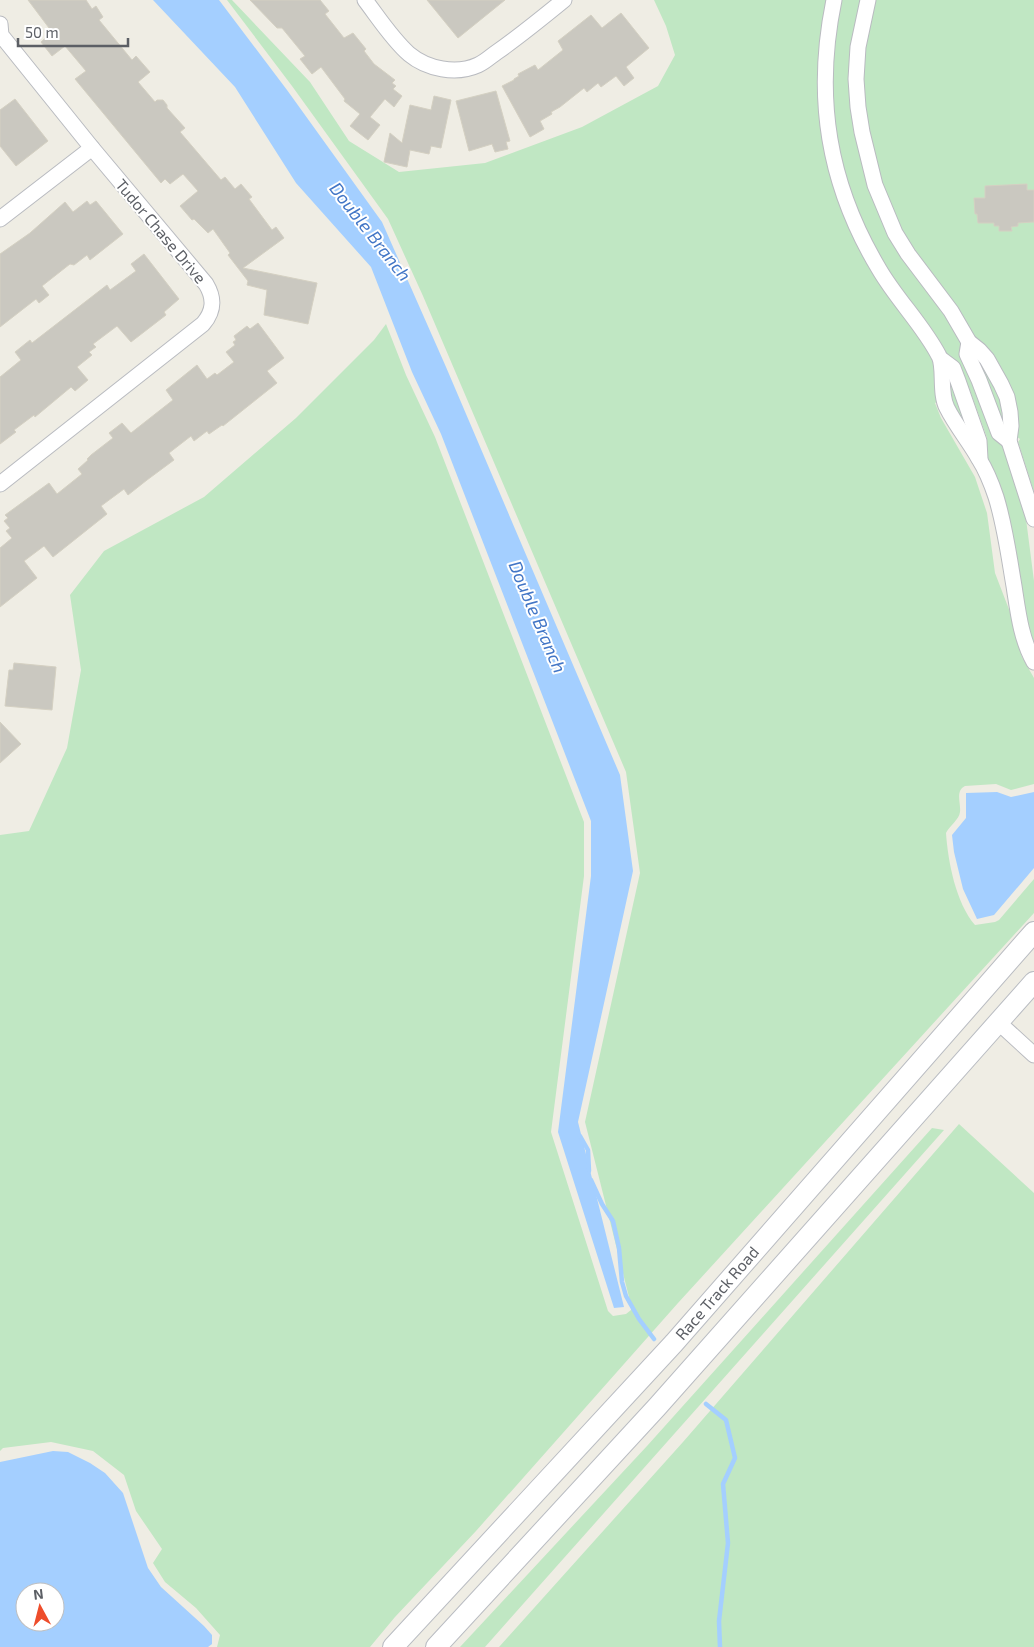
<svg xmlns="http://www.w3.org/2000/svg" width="1034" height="1647" font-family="'Exo 2',sans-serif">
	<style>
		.green { fill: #c0e7c3 }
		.water { fill: #a4cfff; fill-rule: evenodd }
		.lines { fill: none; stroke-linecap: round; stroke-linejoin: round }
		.stream { stroke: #a4cfff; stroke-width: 4.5 }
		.building { fill: #cac8c0; stroke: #d4d0c2 }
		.minor-casing { stroke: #b9bbc0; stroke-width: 17 }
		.secondary-casing { stroke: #b9bcc2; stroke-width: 22 }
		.minor { stroke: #fff; stroke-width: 15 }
		.secondary { stroke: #fff; stroke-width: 20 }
		.labels { text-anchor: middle; stroke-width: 4; stroke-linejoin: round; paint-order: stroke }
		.street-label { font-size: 16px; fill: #5c5f65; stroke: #fff }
		.water-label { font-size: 18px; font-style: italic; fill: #4276c6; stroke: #fff }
	</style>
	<rect width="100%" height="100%" fill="#efede4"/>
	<g class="green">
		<path d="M 227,0 L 232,0 L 310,82 L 349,141 L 399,172 L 485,163 L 582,127 L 658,86 L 675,55 L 666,26 L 654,0 L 1034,0 L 1034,492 L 1018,442 L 1020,439 L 1017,437 C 1020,406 1011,386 997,360 L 984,368 L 1000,400 L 1003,423 L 987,381 L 973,387 L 992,436 L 1003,446 L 1026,519 L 1034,581 L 1034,644 L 1026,618 L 1016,551 L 1003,495 L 987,458 L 987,438 L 969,388 L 955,393 L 966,427 L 948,394 L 935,403 L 941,418 L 975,477 L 987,513 L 995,573 L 1010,612 L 1022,657 L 1034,678 L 1034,784 L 1011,790 L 996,784 L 965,786 C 955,791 961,803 960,812 C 959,820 949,826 946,833 C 948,862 956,903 975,925 L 995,922 L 999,920 L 1034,879 L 1034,913 L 678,1303 L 476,1531 L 395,1617 L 370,1647 L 217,1647 L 220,1635 L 196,1608 L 165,1582 L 153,1563 L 162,1549 L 136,1511 L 124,1475 L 93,1451 L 51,1442 L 3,1448 L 0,1451 L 0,835 L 29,831 L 67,748 L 81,670 L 70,595 L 104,551 L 204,497 L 296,418 L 374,340 L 386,324 L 406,375 L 435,437 L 584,822 L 584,876 L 551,1132 L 608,1311 L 613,1316 L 626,1314 L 631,1310 L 631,1305 L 585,1122 L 640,873 L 626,772 L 423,296 L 388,219 L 292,86 Z"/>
		<polygon points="959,1124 1034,1193 1034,1647 499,1647 683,1442"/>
		<polygon points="932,1128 944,1130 485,1647 460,1647 647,1446"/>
	</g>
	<g class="water">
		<polygon points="153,0 219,0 287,90 382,222 446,367 620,775 633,871 578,1122 624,1307 614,1308 558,1132 591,876 591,821 441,434 412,372 371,267 296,183 235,87"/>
		<polygon points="997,792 1011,797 1034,792 1034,868 994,915 977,919 963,889 954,852 952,835 966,818 966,793"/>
		<path d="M 53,1451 L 68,1452 L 90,1463 L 105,1473 L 123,1493 L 148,1568 L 161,1587 L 204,1626 L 212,1635 L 212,1644 L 208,1647 L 0,1647 L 0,1462 ZM 25,1592 L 55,1592 L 55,1622 L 25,1622 Z"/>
	</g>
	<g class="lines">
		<g class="stream">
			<polyline points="580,1136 588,1150 589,1171"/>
			<polyline points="591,1180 602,1204 613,1221 619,1248 622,1282 626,1296 639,1319 654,1339"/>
			<polyline points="706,1404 726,1420 735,1458 723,1484 728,1543 719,1621 720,1647"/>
		</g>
	</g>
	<g class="building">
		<polygon points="28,0 86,0 92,9 96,6 103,17 99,20 132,60 136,56 150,72 138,82 155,102 157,100 163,100 167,105 167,108 185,128 180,132 221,180 225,177 235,189 241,184 252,197 249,199 272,230 276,227 284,238 243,268 317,283 308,324 264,315 267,290 247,285 248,281 228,255 230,253 213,229 208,233 194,219 192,220 180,206 198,191 183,174 170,184 165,179 161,183 75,79 86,71 65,46 52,56 41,42 52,32"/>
		<polygon points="250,0 320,0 329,11 325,14 344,38 353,33 366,49 364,51 374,64 395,80 392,83 396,86 393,89 402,96 394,107 385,99 370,117 380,125 368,140 350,126 360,114 344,101 345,99 321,67 312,74 300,59 305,56 282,28 277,28"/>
		<polygon points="427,0 505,0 458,38"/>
		<polygon points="621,13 649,48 626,67 634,78 624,86 616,76 601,87 598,83 587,92 584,88 560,107 551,112 552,114 540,121 544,129 530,137 502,86 514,80 514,79 519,76 518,74 535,65 538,70 563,50 558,41 591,15 602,28"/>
		<polygon points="496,91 510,141 506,142 508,149 495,152 492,144 469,151 456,101"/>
		<polygon points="434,96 451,100 441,148 431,146 429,154 410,150 407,167 384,162 390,133 402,143 410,105 431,110"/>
		<polygon points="15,99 48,141 16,166 0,146 0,110"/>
		<polygon points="1027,184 1027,190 1034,190 1034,222 1018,223 1018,226 1011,227 1012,231 999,231 999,226 994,226 994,223 978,223 977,214 975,214 974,198 985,198 985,186"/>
		<polygon points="87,201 90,205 96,201 123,234 90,260 87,255 74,265 70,264 42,286 49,295 39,303 36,299 0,327 0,254 30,233 65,202 73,212"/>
		<polygon points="144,254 179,299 164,312 166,315 131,342 117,326 93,344 96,347 89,352 92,355 77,367 88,380 75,391 71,387 35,417 34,415 14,430 16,432 0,444 0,377 21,360 15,352 30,340 32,343 107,285 110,290 136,271 131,264"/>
		<polygon points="258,323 284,358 267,371 277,383 223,426 222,425 209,434 207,431 194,441 191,436 169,453 174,460 147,480 128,495 124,489 101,506 107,514 53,557 44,546 24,561 37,578 0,607 0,548 12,538 6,531 10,528 4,521 8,518 5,515 49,483 57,494 82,474 78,469 88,460 87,459 91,455 113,438 109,433 122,423 131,433 173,400 166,390 197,365 207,379 215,373 217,375 234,362 226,352 235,345 233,342 236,340 234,336 247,326 250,329"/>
		<polygon points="14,663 56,667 52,710 5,706 9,670 13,670"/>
		<polygon points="0,722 21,744 0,763"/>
	</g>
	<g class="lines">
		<defs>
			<g id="minor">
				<path d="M 365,0 C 378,17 392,39 409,54 C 427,69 456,75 478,65 C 485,62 491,56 497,52 C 520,36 542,18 564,0"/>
				<path d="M 834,0 C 814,97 828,184 879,269 C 897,300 923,325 939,356 C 945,367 939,393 947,408 C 956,426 969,441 979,459 C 986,470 992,485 996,497 C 1005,526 1009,557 1014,586 C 1018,612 1021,639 1034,662"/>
				<polyline points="868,0 858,47 856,79 858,107 862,132 875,185 895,233 908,254 951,311 969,342 979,350 987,359 1001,384 1007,397 1010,412 1011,426 1009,441 1034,519"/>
				<path d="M 0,24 L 1,35 L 92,148 L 206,284 C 215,299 214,311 203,324 L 0,484"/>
				<polyline points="0,219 92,148"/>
				<polyline points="969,342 967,354 979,380 999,433 1009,441"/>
				<polyline points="941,359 953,368 958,381 979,441 980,459"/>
				<polyline points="998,1022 1034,1055"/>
			</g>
			<g id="secondary">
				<polyline points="393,1647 674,1343 1034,932"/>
				<polyline points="436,1647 657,1407 1034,982"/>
			</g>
		</defs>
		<use href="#minor" class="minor-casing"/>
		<use href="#secondary" class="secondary-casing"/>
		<use href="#minor" class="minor"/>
		<use href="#secondary" class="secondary"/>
	</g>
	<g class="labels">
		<g class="street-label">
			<text transform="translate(161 231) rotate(50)" y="6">Tudor Chase Drive</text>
			<text transform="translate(717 1293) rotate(-49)" y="6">Race Track Road</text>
		</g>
		<g class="water-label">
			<text transform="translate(370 232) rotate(52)" y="6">Double Branch</text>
			<text transform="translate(537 617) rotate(67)" y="6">Double Branch</text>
		</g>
	</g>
	<g transform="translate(40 1607) rotate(353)"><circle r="24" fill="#ffffff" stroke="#bebfc1"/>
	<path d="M0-4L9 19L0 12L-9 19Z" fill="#ee4d2b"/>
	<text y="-8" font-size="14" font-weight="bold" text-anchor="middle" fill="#5c5f65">N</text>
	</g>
	<path d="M18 38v8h110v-8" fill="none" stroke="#5c5f65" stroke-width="2.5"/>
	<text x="25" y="38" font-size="15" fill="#5c5f65" stroke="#ffffff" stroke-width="4" paint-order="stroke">50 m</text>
</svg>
